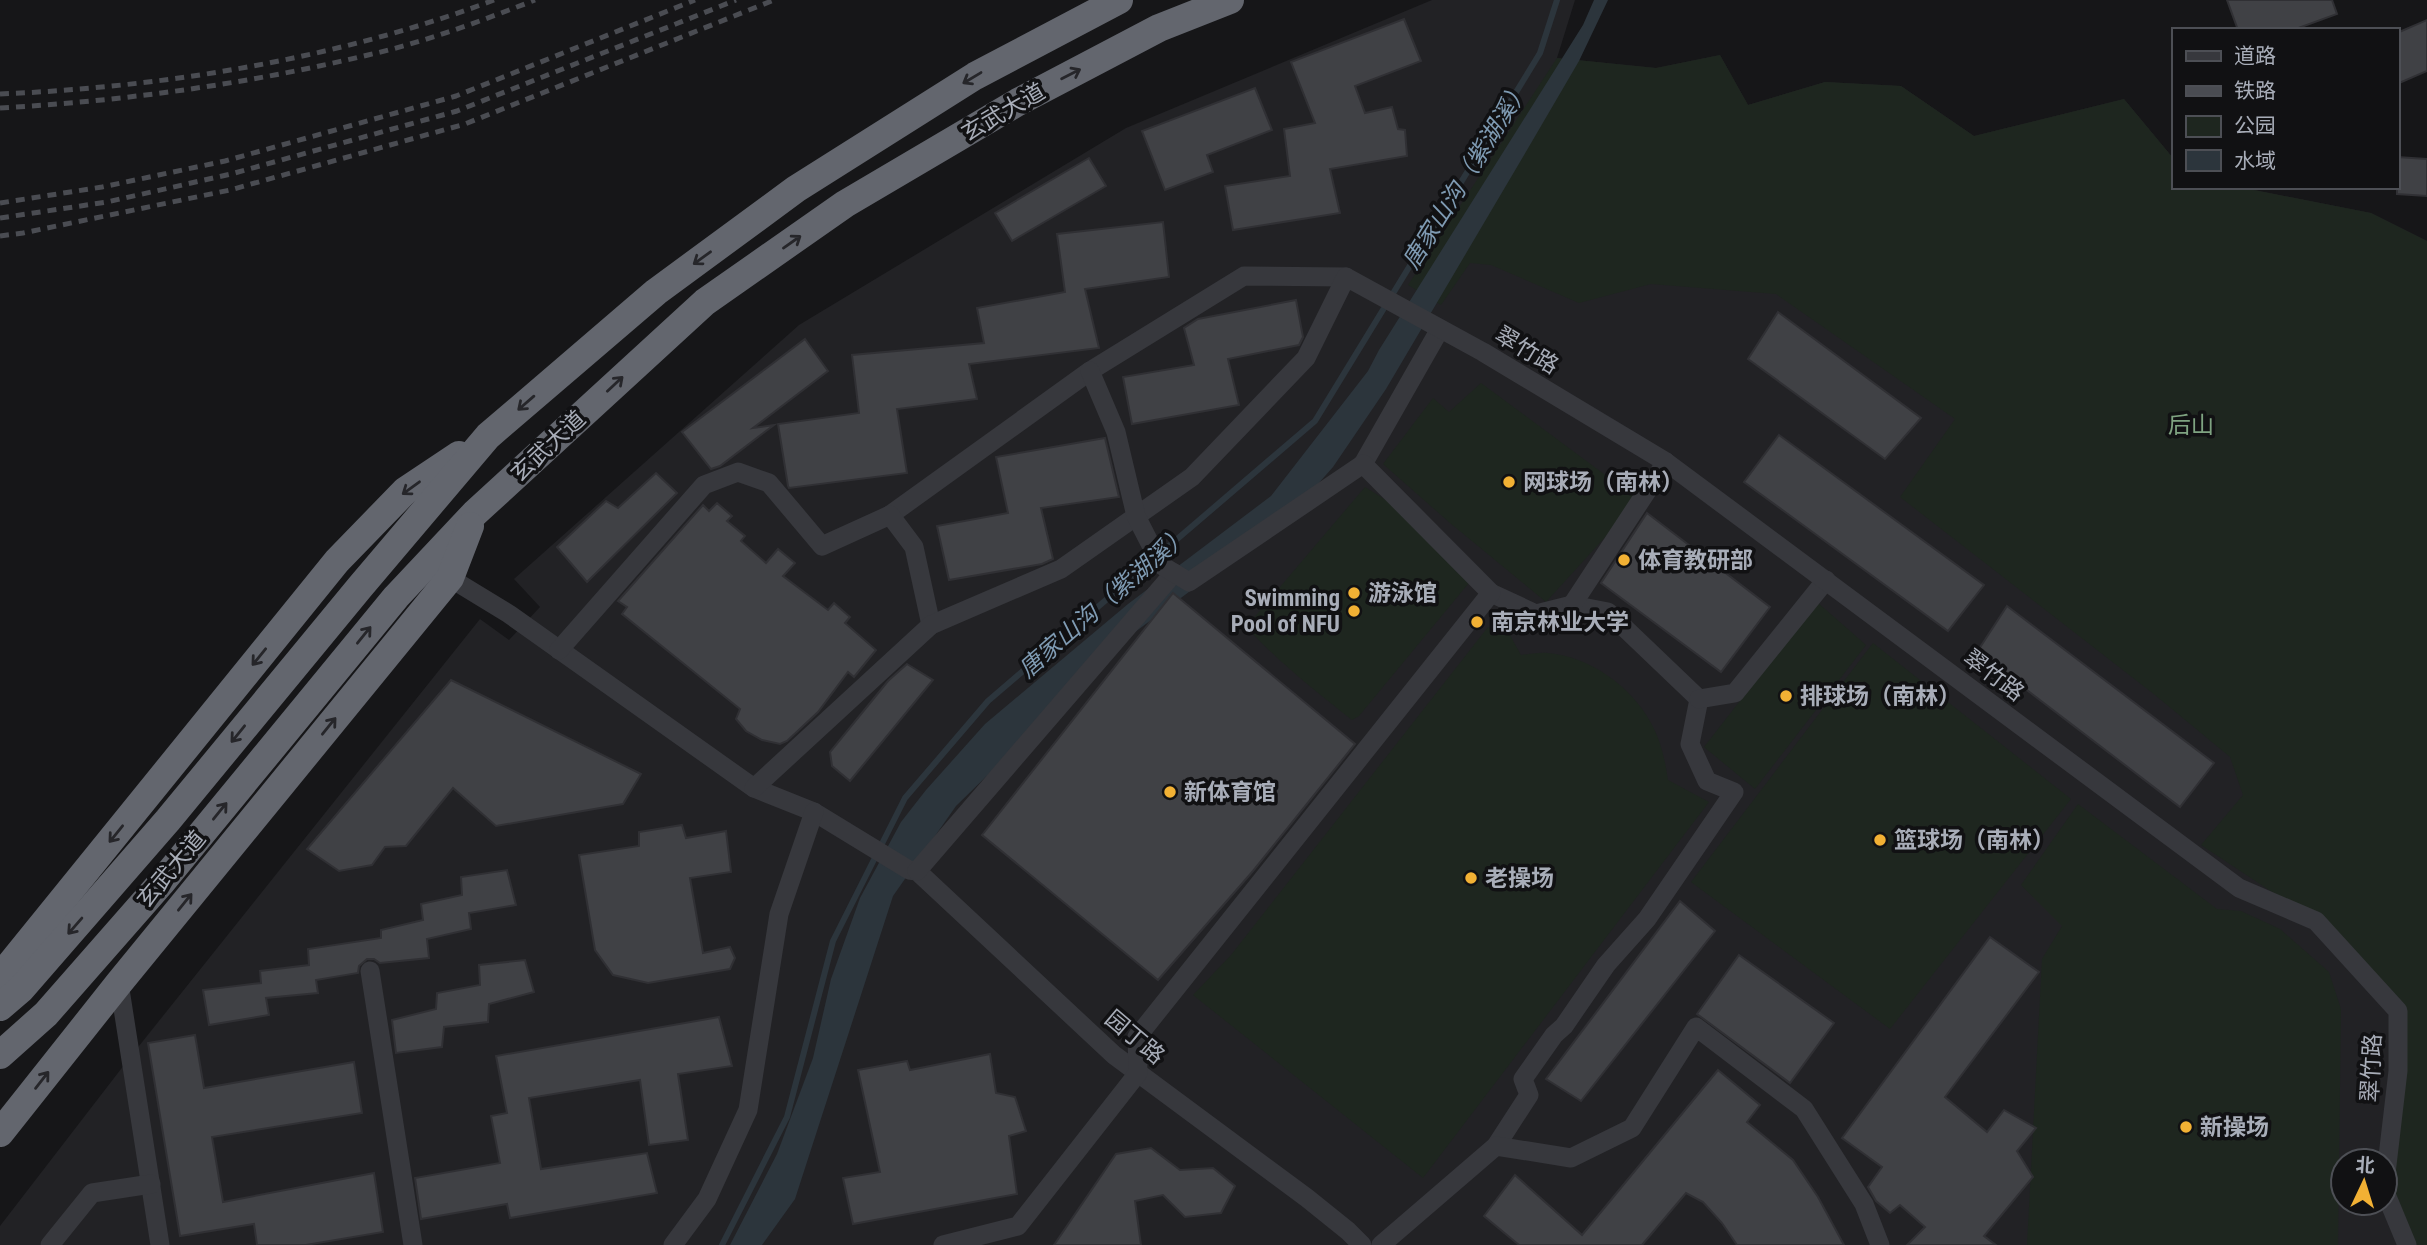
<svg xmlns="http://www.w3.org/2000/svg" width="2427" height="1245" font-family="'Roboto Condensed','Noto Sans SC',sans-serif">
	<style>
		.built { fill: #222225; fill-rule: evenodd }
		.green { fill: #1e261f }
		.water { fill: #2c353c }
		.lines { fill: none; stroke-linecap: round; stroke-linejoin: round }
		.stream { stroke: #2c353c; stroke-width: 6 }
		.building { fill: #404145; stroke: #303034; stroke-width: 2 }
		.minor { stroke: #37383d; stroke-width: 19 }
		.highway { stroke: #63666e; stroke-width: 28 }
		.rail { stroke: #4a4c52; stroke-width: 5; stroke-dasharray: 9 7; stroke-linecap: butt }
		.oneway { stroke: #26262a }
		.poi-dot { fill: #f2b134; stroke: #111113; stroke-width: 2.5 }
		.labels { text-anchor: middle; stroke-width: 7; stroke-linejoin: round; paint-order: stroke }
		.street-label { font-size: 23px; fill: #a8adb8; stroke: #111113 }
		.park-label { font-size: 23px; fill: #7fa381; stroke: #111113 }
		.poi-label { font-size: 23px; font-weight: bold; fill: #a8adb8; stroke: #111113; text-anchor: start }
		.water-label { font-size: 24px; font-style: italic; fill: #7f9bb3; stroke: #111113 }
	</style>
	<rect width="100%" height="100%" fill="#161618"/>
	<path class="built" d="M 1432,0 L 1575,0 L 1557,58 L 1656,68 L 1720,55 L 1748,105 L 1825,82 L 1901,86 L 1974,136 L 2124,99 L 2173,158 L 2173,187 L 2239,187 L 2371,213 L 2427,241 L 2427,1245 L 0,1245 L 0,1226 L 131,1056 L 480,619 L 509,640 L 540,607 L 514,579 L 799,325 L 1126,128 ZM 2343,1161 L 2385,1161 L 2385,1203 L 2343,1203 Z"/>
	<g class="green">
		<polygon points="1720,55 1748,105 1825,82 1901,86 1974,136 2124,99 2173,158 2173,187 2239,187 2371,213 2427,241 2427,1245 2409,1245 2385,1192 2398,1011 2316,921 2201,845 2243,795 2230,757 2155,695 1900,497 1955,419 1776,294 1651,284 1579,303 1491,265 1470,263 1441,305 1408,285 1557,58 1656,68"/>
		<polygon points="1481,383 1639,500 1546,602 1450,523 1383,464 1433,398 1449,412"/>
		<path d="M 1365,487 L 1394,505 L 1473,578 L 1359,716 L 1352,720 C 1315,691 1279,662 1246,627 Z"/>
		<polygon points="1817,602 1866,645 1755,789 1704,747"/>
		<path d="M 1488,627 L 1499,634 L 1507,630 L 1521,655 C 1530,654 1539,652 1548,653 C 1589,656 1632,687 1651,723 C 1661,741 1665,760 1668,780 L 1709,802 L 1423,1178 L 1193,995 L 1231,955 Z"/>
		<polygon points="1873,643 2071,799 1890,1029 1691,882"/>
		<polygon points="2078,804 2217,909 2241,911 2280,929 2329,972 2341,1009 2338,1245 2027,1245 2042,959 2062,926 2021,885"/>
	</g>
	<polygon class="water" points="1594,0 1608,0 1579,61 1527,150 1386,389 1333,467 1287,519 1131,635 956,806 893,896 795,1199 762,1245 730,1245 777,1154 813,1058 831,979 860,898 901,822 926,790 985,724 1128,604 1271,496 1368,371 1379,350 1583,25"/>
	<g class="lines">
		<polyline class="stream" points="722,1245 787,1117 833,941 905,798 988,701 1315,421 1540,53 1557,0"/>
	</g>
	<g class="building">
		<polygon points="2227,0 2332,0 2337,14 2293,30 2238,30"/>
		<polygon points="1404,19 1421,61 1355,86 1365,113 1392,107 1398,129 1405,130 1407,156 1330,169 1340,213 1233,230 1225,186 1290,176 1284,129 1315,123 1291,62"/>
		<polygon points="2427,20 2427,71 2397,84 2397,33"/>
		<polygon points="1255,88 1272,130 1207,155 1213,172 1165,190 1142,131"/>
		<polygon points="2397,157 2427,159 2427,196 2397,194"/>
		<polygon points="1089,158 1106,186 1012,241 995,213"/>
		<polygon points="1163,222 1169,277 1085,289 1099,348 969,364 977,399 897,409 907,473 789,488 788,486 778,424 859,413 852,355 984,343 977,308 1065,292 1057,234"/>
		<polygon points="1296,300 1303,337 1299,345 1228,359 1239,405 1132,424 1123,377 1194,365 1184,328 1198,319"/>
		<polygon points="1778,312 1921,418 1885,459 1748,359"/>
		<polygon points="805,339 828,371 753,428 774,425 720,466 711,469 682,432"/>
		<polygon points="1779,435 1984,585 1948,631 1744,482"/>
		<polygon points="1105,438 1119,497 1041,508 1053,559 1042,564 949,580 937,526 1008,513 996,457"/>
		<polygon points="656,473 677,493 587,582 557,547 606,501 618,508"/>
		<polygon points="717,503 732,516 727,521 745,536 741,541 766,563 778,549 795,563 783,576 828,610 834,603 850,617 845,623 876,650 854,677 848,672 818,712 787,741 780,744 762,740 746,731 736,719 740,709 622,614 627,607 618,601 703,505 709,511"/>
		<polygon points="1647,513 1770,607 1721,672 1601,583"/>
		<polygon points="1173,593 1355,744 1253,871 1158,980 982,835"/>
		<polygon points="2007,606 2214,763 2180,807 1977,652"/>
		<polygon points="907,664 933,680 850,781 832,766 830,752 888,681"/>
		<polygon points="451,680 641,774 623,804 496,826 453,788 406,846 385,847 372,865 339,871 307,849"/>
		<polygon points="682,825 686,838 726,831 731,872 690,878 703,953 730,947 735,958 730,969 648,983 613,975 595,950 579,855 639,846 639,832"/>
		<polygon points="507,870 516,905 469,913 471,929 427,939 429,958 380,963 374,959 367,959 359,966 358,973 316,980 318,993 266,998 269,1015 209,1025 203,990 261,983 260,971 309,965 308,949 381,938 381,930 423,920 421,904 462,895 461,877"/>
		<polygon points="1680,901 1715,931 1581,1101 1546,1079"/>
		<polygon points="1990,937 2039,972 1945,1097 1987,1132 2004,1110 2036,1128 2017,1151 2033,1177 1984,1236 1996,1245 1907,1245 1925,1227 1900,1205 1890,1213 1876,1201 1868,1187 1882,1167 1842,1138"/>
		<polygon points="1739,955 1834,1023 1790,1083 1697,1014"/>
		<polygon points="525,960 534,992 489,1004 488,1022 444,1027 442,1047 396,1053 392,1020 436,1009 437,993 480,985 479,965"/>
		<polygon points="719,1017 732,1066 678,1074 688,1140 649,1145 640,1080 529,1098 541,1169 647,1153 657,1193 510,1218 507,1204 421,1219 415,1178 500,1163 491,1116 507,1113 496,1056"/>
		<polygon points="195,1035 204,1088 354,1062 362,1113 212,1137 223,1202 374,1173 383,1232 306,1245 257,1245 254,1224 180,1236 148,1043"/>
		<polygon points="990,1054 996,1093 1015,1097 1026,1131 1009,1136 1017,1194 853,1224 843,1178 880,1172 858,1070 907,1061 910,1070"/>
		<polygon points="1718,1070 1760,1105 1747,1122 1793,1160 1818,1197 1844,1245 1737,1245 1722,1223 1703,1202 1686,1193 1642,1245 1519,1245 1484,1216 1515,1175 1582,1235"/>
		<polygon points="1151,1148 1180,1170 1213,1168 1235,1186 1221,1213 1185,1217 1163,1195 1135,1201 1141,1245 1054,1245 1116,1154"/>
	</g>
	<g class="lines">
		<g class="minor">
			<polyline points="1363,464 1440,329"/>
			<polyline points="890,515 1090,371 1244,276 1346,277"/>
			<polyline points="450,578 509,614 754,788 814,812 909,870 917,871 1114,1055 1307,1198 1348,1231 1362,1245"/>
			<polyline points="1491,593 1536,614 1572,605 1608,612 1699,699 1690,744 1707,781 1734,792 1647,919 1606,965 1564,1026 1554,1035 1523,1079 1529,1095 1496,1146"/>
			<polyline points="1572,605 1666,462"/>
			<polyline points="559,650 704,485 738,472 769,483 822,546 890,515 914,547 931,625"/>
			<polyline points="1699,699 1735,693 1826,580"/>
			<polyline points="754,788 931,625 1061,569 1192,477 1306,358 1346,277 1483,352 1666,462 2239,888 2316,921 2398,1011 2398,1071 2385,1182"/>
			<polyline points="917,871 1174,573"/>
			<polyline points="370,971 413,1245"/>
			<polyline points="119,983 160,1245"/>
			<polyline points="2385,1192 2407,1245"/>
			<polyline points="50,1245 92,1193 151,1184"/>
			<polyline points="673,1245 707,1199 748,1110 779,914 814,812"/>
			<polyline points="943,1245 1018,1226 1138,1073 1137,1037 1491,593 1363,464 1189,582 1161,565 1136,516 1116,432 1090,371"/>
			<polyline points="1381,1245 1496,1146 1571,1158 1632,1128 1696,1027 1804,1109 1864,1204 1880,1245"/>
		</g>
		<g class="highway">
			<polyline points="0,977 337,561 405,491 459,455"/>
			<polyline points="0,1007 21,989 168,820 360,587 488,436 656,292 796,189 975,76 1119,0"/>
			<polyline points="0,1055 46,1014 161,883 396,597 475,513 705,302 845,204 1018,102 1159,28 1230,0"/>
			<polyline points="0,1133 119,983 450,578 470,526"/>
		</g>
		<g class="rail">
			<path d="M 0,94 C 166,87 337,59 494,0"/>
			<path d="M 0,108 C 124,101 247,84 368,55 C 425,42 481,21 535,0"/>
			<polyline points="0,203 102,187 225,161 456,96 695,0"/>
			<polyline points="0,218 107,202 231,174 457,111 736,0"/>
			<polyline points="0,236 23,233 230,190 465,124 774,0"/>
		</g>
	</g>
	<defs><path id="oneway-shaft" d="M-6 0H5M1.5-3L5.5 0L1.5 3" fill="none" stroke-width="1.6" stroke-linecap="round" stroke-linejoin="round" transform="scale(1.75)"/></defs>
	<g class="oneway">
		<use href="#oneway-shaft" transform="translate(1071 74) rotate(-27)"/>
		<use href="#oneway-shaft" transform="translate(972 78) rotate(149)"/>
		<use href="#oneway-shaft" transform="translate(792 242) rotate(-35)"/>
		<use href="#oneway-shaft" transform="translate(702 258) rotate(144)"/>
		<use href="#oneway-shaft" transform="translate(615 384) rotate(-43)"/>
		<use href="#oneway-shaft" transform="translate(526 403) rotate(139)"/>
		<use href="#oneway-shaft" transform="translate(411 488) rotate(144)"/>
		<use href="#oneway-shaft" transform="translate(364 635) rotate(-51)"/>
		<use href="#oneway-shaft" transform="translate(259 657) rotate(129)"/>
		<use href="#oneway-shaft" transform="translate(329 726) rotate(-51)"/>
		<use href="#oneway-shaft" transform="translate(238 734) rotate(129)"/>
		<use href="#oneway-shaft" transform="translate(220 811) rotate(-51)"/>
		<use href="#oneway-shaft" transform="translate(116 834) rotate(129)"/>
		<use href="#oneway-shaft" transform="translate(185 902) rotate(-51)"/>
		<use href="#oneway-shaft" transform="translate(75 926) rotate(131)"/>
		<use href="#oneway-shaft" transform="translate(42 1080) rotate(-52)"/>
	</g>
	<g class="poi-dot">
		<circle cx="1509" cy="482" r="7"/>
		<circle cx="1624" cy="560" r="7"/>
		<circle cx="1354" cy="593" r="7"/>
		<circle cx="1354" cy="611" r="7"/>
		<circle cx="1477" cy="622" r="7"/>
		<circle cx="1786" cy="696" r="7"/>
		<circle cx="1170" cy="792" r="7"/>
		<circle cx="1880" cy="840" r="7"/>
		<circle cx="1471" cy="878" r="7"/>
		<circle cx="2186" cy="1127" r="7"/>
	</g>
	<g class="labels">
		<g class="street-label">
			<text transform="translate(1003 112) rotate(-30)" y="8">玄武大道</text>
			<text transform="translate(1527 350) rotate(31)" y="8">翠竹路</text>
			<text transform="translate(548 446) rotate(-43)" y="8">玄武大道</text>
			<text transform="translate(1994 675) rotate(37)" y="8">翠竹路</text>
			<text transform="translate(171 869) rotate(-50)" y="8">玄武大道</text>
			<text transform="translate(1135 1037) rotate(40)" y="8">园丁路</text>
			<text transform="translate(2371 1068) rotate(-87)" y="8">翠竹路</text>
		</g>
		<g class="park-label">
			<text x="2191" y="433">后山</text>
		</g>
		<g class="poi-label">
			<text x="1523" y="490">网球场（南林）</text>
			<text x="1638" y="568">体育教研部</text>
			<text x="1368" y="601">游泳馆</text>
			<text x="1340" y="606" text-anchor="end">Swimming<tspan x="1340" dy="26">Pool of NFU</tspan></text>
			<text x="1491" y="630">南京林业大学</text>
			<text x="1800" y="704">排球场（南林）</text>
			<text x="1184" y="800">新体育馆</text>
			<text x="1894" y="848">篮球场（南林）</text>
			<text x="1485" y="886">老操场</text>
			<text x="2200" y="1135">新操场</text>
		</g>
		<g class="water-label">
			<text transform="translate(1466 175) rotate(-58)" y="8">唐家山沟（紫湖溪）</text>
			<text transform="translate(1104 602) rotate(-41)" y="8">唐家山沟（紫湖溪）</text>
		</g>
	</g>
	<rect x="2172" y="28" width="228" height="161" fill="#111113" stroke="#4d4f55" stroke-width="2"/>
	<rect x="2186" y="51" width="35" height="10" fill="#37383d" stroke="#4d4f55" stroke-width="2"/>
	<text x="2234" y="63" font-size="21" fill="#a8adb8">道路</text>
	<rect x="2186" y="86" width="35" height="10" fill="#4a4c52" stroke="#4d4f55" stroke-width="2"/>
	<text x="2234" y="98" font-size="21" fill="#a8adb8">铁路</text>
	<rect x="2186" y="116" width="35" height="21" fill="#1e261f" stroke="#4d4f55" stroke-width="2"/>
	<text x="2234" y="133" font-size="21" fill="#a8adb8">公园</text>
	<rect x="2186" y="150" width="35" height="21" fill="#2c353c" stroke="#4d4f55" stroke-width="2"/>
	<text x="2234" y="168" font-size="21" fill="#a8adb8">水域</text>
	<g transform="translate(2364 1182) rotate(4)"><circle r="33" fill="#111113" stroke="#4d4f55" stroke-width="2"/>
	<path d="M0-5L12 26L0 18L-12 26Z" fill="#f2b134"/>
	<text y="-10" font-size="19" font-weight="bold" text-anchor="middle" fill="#a8adb8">北</text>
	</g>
</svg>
